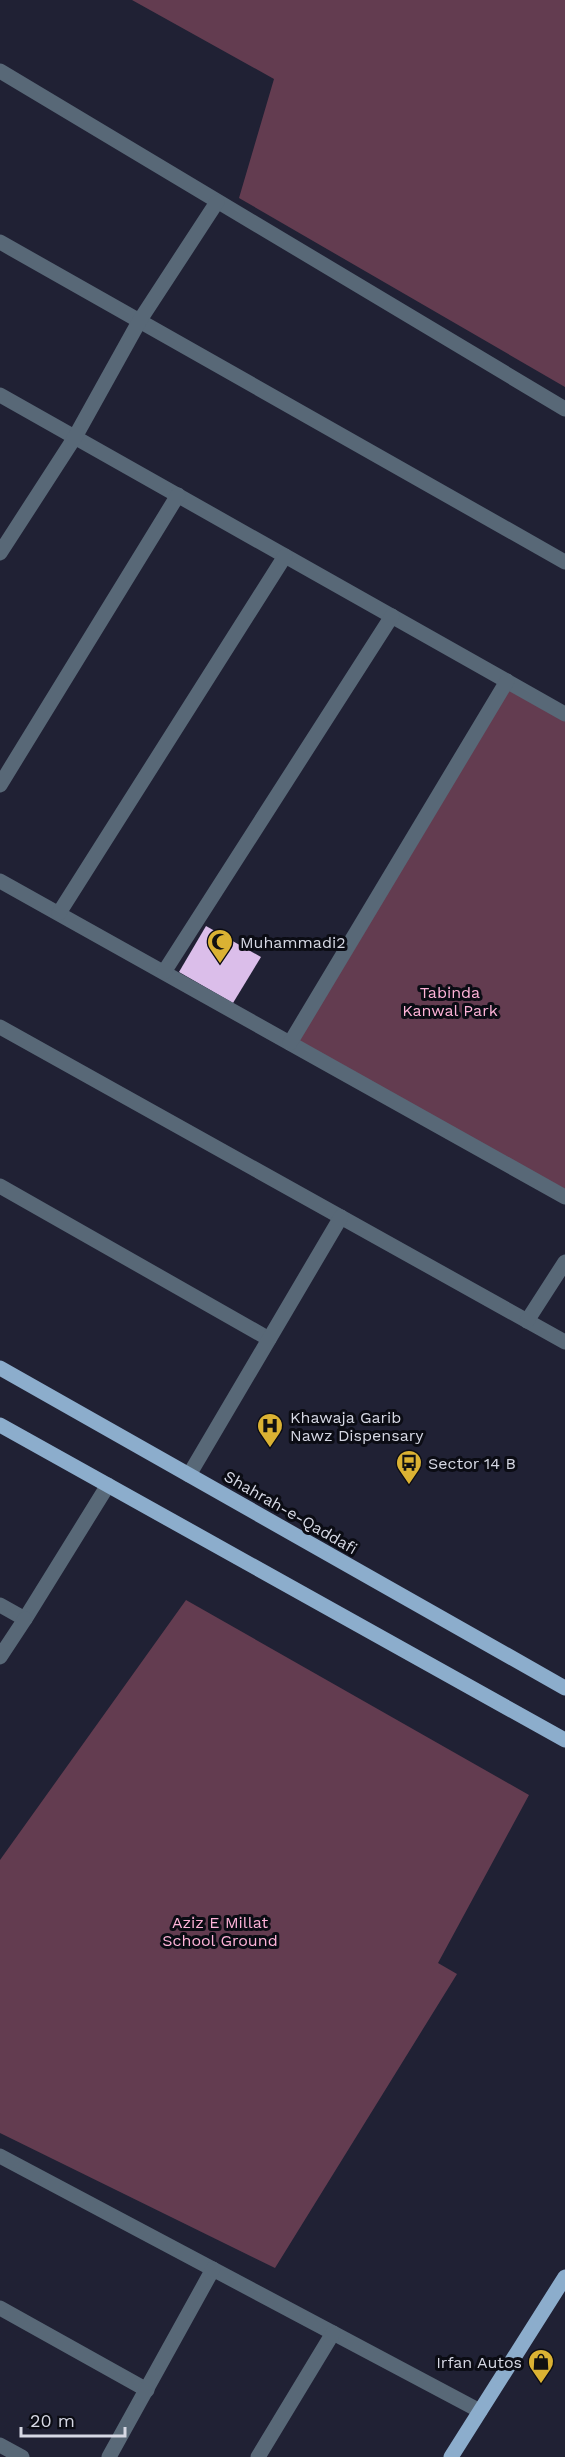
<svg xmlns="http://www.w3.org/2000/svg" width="565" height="2457" font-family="'Work Sans',sans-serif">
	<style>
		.green { fill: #633c50 }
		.building { fill: #dbbeea }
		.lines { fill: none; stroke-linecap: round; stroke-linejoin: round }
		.minor { stroke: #586877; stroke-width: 15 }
		.major { stroke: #8cadcc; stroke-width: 15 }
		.labels { text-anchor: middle; stroke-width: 6; stroke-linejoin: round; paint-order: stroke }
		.poi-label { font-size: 16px; fill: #d6d8e4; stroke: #0b0c14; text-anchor: start }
		.park-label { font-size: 16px; fill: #feb3d8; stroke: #0b0c14 }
		.street-label { font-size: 16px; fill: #d6d8e4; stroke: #0b0c14 }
	</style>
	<rect width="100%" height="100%" fill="#202134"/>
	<g class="green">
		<polygon points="132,0 565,0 565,387 239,198 274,79"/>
		<polygon points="507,681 565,714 565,1197 290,1043"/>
		<polygon points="186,1600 529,1795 438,1963 457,1974 275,2268 0,2133 0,1860"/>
	</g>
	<polygon class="building" points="206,926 261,957 233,1003 179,972"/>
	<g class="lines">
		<g class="minor">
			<polyline points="0,71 565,409"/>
			<polyline points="0,242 565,562"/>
			<polyline points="0,395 565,714"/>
			<polyline points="0,553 75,437 140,320 217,202"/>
			<polyline points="0,785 178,495"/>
			<polyline points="0,881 565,1197"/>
			<polyline points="59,913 285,556"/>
			<polyline points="164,972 392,616"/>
			<polyline points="0,1027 565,1342"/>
			<polyline points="290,1043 507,681"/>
			<polyline points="0,1186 269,1339"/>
			<polyline points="527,1321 565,1262"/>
			<polyline points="189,1475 341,1217"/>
			<polyline points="0,1605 25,1619 108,1485"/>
			<polyline points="0,1657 25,1619"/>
			<polyline points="0,2156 480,2411"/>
			<polyline points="0,2308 147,2390"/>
			<polyline points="0,2445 22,2457"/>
			<polyline points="109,2457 213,2269"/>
			<polyline points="258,2457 333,2333"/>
		</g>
		<g class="major">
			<polyline points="0,1368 565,1688"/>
			<polyline points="0,1425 565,1740"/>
			<polyline points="451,2457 565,2277"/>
		</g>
	</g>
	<defs>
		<symbol id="mosque-pin" viewBox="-11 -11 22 30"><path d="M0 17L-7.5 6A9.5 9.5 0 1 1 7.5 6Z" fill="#dbb233" stroke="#0b0c14"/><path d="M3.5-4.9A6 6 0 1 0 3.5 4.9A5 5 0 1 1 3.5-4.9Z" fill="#111"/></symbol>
		<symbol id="hospital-pin" viewBox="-11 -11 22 30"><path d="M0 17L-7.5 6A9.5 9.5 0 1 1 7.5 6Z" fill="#dbb233" stroke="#0b0c14"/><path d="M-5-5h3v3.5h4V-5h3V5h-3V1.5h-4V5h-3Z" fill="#111"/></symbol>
		<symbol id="bus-pin" viewBox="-11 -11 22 30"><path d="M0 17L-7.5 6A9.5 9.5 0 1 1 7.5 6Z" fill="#dbb233" stroke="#0b0c14"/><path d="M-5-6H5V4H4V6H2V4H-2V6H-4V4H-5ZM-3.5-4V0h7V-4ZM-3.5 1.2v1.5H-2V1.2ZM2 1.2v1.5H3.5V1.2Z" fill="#111"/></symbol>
		<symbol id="shop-pin" viewBox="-11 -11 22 30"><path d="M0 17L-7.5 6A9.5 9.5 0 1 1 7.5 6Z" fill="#dbb233" stroke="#0b0c14"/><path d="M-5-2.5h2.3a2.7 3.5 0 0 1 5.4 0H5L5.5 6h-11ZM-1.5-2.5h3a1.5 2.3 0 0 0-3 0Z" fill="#111"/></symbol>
	</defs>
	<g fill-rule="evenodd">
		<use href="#mosque-pin" x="205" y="927" width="30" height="40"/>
		<use href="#hospital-pin" x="255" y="1411" width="30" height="40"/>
		<use href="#bus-pin" x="394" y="1448" width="30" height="40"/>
		<use href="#shop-pin" x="526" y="2347" width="30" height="40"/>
	</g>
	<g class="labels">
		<g class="poi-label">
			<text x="240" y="948">Muhammadi2</text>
			<text x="290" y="1423">Khawaja Garib<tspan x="290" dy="18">Nawz Dispensary</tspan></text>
			<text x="428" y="1469">Sector 14 B</text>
			<text x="522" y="2368" text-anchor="end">Irfan Autos</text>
		</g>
		<g class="park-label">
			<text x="450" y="998">Tabinda<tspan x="450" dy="18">Kanwal Park</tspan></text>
			<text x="220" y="1928">Aziz E Millat<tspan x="220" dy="18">School Ground</tspan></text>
		</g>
		<g class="street-label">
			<text transform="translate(291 1512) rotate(30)" y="6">Shahrah-e-Qaddafi</text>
		</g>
	</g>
	<path d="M21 2427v9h104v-9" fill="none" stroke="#d6d8e4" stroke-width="3"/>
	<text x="30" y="2427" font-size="18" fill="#d6d8e4" stroke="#0b0c14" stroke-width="4.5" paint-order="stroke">20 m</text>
</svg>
